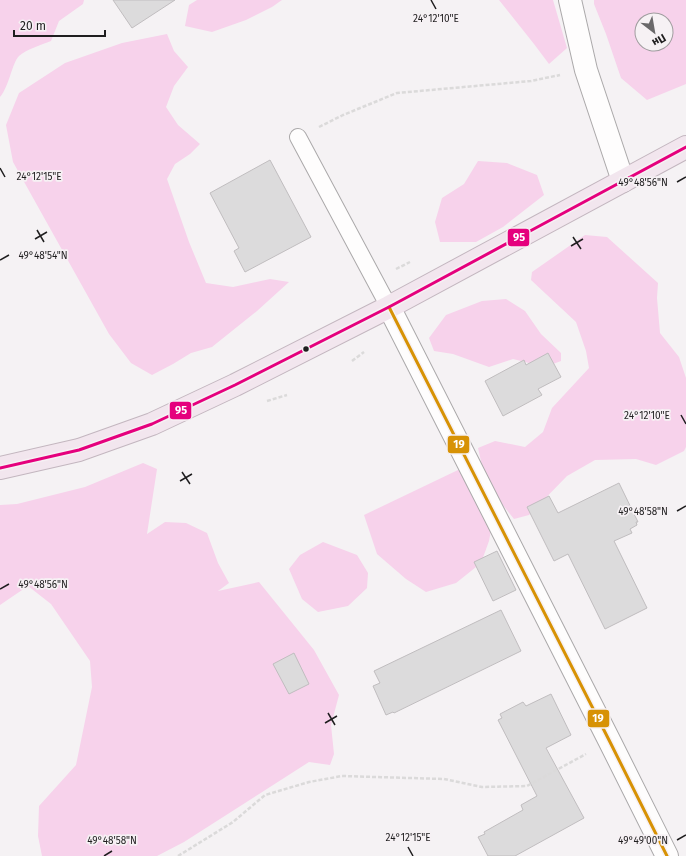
<svg xmlns="http://www.w3.org/2000/svg" width="686" height="856" font-family="'Fira Sans',sans-serif">
	<style>
		.green { fill: #f7d2eb; fill-rule: evenodd }
		.building { fill: #dcdbdc; stroke: #c0bdbf }
		.lines { fill: none; stroke-linecap: round; stroke-linejoin: round }
		.lane-casing { stroke: #aba9aa; stroke-width: 18 }
		.street-casing { stroke: #aba9aa; stroke-width: 24 }
		.highway-casing { stroke: #c3b6bf; stroke-width: 24 }
		.path { stroke: #dbdada; stroke-width: 2.5; stroke-dasharray: 4 2; stroke-linecap: butt }
		.lane { stroke: #fefdfd; stroke-width: 16 }
		.street { stroke: #fefdfd; stroke-width: 22 }
		.highway { stroke: #f2e6ee; stroke-width: 22 }
		.bus-1-casing { stroke: #f6f1f4; stroke-width: 6 }
		.bus-2-casing { stroke: #f6f1f4; stroke-width: 6 }
		.bus-1 { stroke: #d79205; stroke-width: 3 }
		.bus-2 { stroke: #e5007d; stroke-width: 3 }
		.ticks { fill: none; stroke: #1f1e1f; stroke-width: 1.5 }
		.bus-dot { fill: #1f1e1f; stroke: #f6f1f4; stroke-width: 1.5 }
		.ticks-label { font-size: 10px; text-anchor: middle; fill: #1f1e1f; stroke: #f6f1f4; stroke-width: 3.5; stroke-linejoin: round; paint-order: stroke }
		.line-badge { stroke: #f6f1f4; stroke-width: 1.5 }
		.badge-label { font-size: 11px; text-anchor: middle; font-weight: bold; fill: #fff }
	</style>
	<rect width="100%" height="100%" fill="#f5f2f4"/>
	<g class="green">
		<path d="M 0,0 L 84,0 L 83,4 L 59,21 L 51,41 C 41,45 27,49 19,56 C 12,63 9,87 0,97 Z"/>
		<polygon points="197,0 282,0 272,7 246,20 212,32 185,26 189,5"/>
		<polygon points="499,0 553,0 567,48 549,64 534,44"/>
		<path d="M 594,0 L 686,0 L 686,84 L 647,100 L 621,78 L 606,34 L 594,4 ZM 642,20 L 666,20 L 666,44 L 642,44 Z"/>
		<polygon points="167,34 174,51 188,67 174,86 166,107 178,125 200,144 190,154 175,164 167,179 189,242 206,283 233,287 270,279 289,282 257,311 212,347 191,353 173,364 152,375 131,363 109,334 13,162 6,125 19,93 65,63 122,43"/>
		<polygon points="478,161 507,163 537,175 544,195 503,227 476,242 440,242 435,222 442,198 464,184"/>
		<polygon points="585,235 607,237 658,283 657,298 660,333 679,357 686,378 686,447 684,451 656,465 636,459 595,460 567,476 529,515 514,519 494,494 483,470 478,448 495,441 525,447 543,432 552,408 589,368 586,351 576,322 531,280 532,272"/>
		<polygon points="506,299 525,311 541,334 561,353 561,361 545,367 513,359 489,367 453,354 434,351 429,338 446,315 482,301"/>
		<polygon points="143,463 157,469 147,534 165,522 186,523 207,533 218,563 229,583 218,591 259,582 314,650 339,695 331,725 334,754 330,765 309,762 184,842 157,856 42,856 38,836 39,806 76,765 92,687 90,661 51,604 28,586 0,605 0,505 17,504 85,487"/>
		<polygon points="458,470 477,477 491,530 489,541 481,563 456,583 426,592 406,579 377,554 364,515"/>
		<polygon points="323,542 357,555 368,573 367,588 348,606 318,612 302,599 289,569 300,555"/>
	</g>
	<g class="building">
		<polygon points="113,0 175,0 132,28"/>
		<polygon points="270,160 311,237 245,272 234,251 239,248 210,193"/>
		<polygon points="548,353 561,377 538,389 542,395 503,416 485,381 524,360 526,365"/>
		<polygon points="619,483 638,522 636,522 637,525 630,529 632,533 614,541 647,608 605,629 568,554 554,561 527,507 549,496 558,513"/>
		<polygon points="497,551 516,590 493,601 474,562"/>
		<polygon points="501,610 521,651 394,713 393,712 386,715 373,686 380,683 374,671"/>
		<polygon points="294,653 309,684 289,694 273,664"/>
		<polygon points="551,694 571,735 546,748 584,818 515,856 488,856 478,837 485,834 484,832 523,810 521,805 537,796 498,720 502,718 500,714 523,702 526,706"/>
	</g>
	<g class="lines">
		<defs>
			<polyline id="lane" points="298,137 389,307"/>
			<g id="street">
				<polyline points="570,0 586,70 623,181"/>
				<polyline points="389,307 610,742 667,856"/>
			</g>
			<polyline id="highway" points="0,468 79,450 152,424 235,385 389,307 686,147"/>
		</defs>
		<use href="#lane" class="lane-casing"/>
		<use href="#street" class="street-casing"/>
		<use href="#highway" class="highway-casing"/>
		<g class="path">
			<polyline points="319,127 343,115 397,93 531,81 560,75"/>
			<polyline points="396,269 410,262"/>
			<polyline points="352,361 364,352"/>
			<polyline points="267,401 287,395"/>
			<polyline points="178,856 233,822 265,795 309,782 342,776 444,779 482,787 527,786 586,754"/>
		</g>
		<use href="#lane" class="lane"/>
		<use href="#street" class="street"/>
		<use href="#highway" class="highway"/>
		<defs>
			<polyline id="bus-1" points="389,307 610,742 667,856"/>
			<polyline id="bus-2" points="0,468 79,450 152,424 235,385 389,307 686,147"/>
		</defs>
		<use href="#bus-1" class="bus-1-casing"/>
		<use href="#bus-2" class="bus-2-casing"/>
		<use href="#bus-1" class="bus-1"/>
		<use href="#bus-2" class="bus-2"/>
	</g>
	<path class="ticks" d="M 431,0 L 436,9M 0,168 L 5,177M 677,182 L 686,177M 37,230 L 44,242M 573,237 L 581,249M 35,239 L 47,232M 571,246 L 583,239M 0,260 L 9,255M 681,415 L 686,424M 182,472 L 190,484M 180,481 L 192,474M 677,511 L 686,506M 0,589 L 9,584M 328,713 L 335,725M 325,723 L 337,716M 677,840 L 686,835M 408,847 L 413,856M 104,856 L 112,851"/>
	<circle class="bus-dot" cx="306" cy="349" r="3.5"/>
	<g class="ticks-label">
		<text x="436" y="22">24°12'10"E</text>
		<text x="39" y="180">24°12'15"E</text>
		<text x="643" y="186">49°48'56"N</text>
		<text x="43" y="259">49°48'54"N</text>
		<text x="647" y="419">24°12'10"E</text>
		<text x="643" y="515">49°48'58"N</text>
		<text x="43" y="588">49°48'56"N</text>
		<text x="408" y="841">24°12'15"E</text>
		<text x="643" y="844">49°49'00"N</text>
		<text x="112" y="844">49°48'58"N</text>
	</g>
	<g class="line-badge">
		<rect x="507" y="228" width="23" height="19" rx="4" fill="#e5007d"/>
		<rect x="169" y="401" width="23" height="19" rx="4" fill="#e5007d"/>
		<rect x="447" y="435" width="23" height="19" rx="4" fill="#d79205"/>
		<rect x="587" y="709" width="23" height="19" rx="4" fill="#d79205"/>
	</g>
	<g class="badge-label">
		<text x="519" y="241">95</text>
		<text x="181" y="414">95</text>
		<text x="459" y="448">19</text>
		<text x="598" y="722">19</text>
	</g>
	<g transform="translate(654 32) rotate(149)"><circle r="19" fill="#f6f1f4" stroke="#a09d9f"/>
	<path d="M0-3L7 15L0 10L-7 15Z" fill="#6a686a"/>
	<text y="-6" font-size="11" font-weight="bold" text-anchor="middle" fill="#1f1e1f">Пн</text>
	</g>
	<path d="M14 30v6h91v-6" fill="none" stroke="#1f1e1f" stroke-width="2"/>
	<text x="20" y="30" font-size="12" fill="#1f1e1f" stroke="#f6f1f4" stroke-width="3" paint-order="stroke">20 m</text>
</svg>
